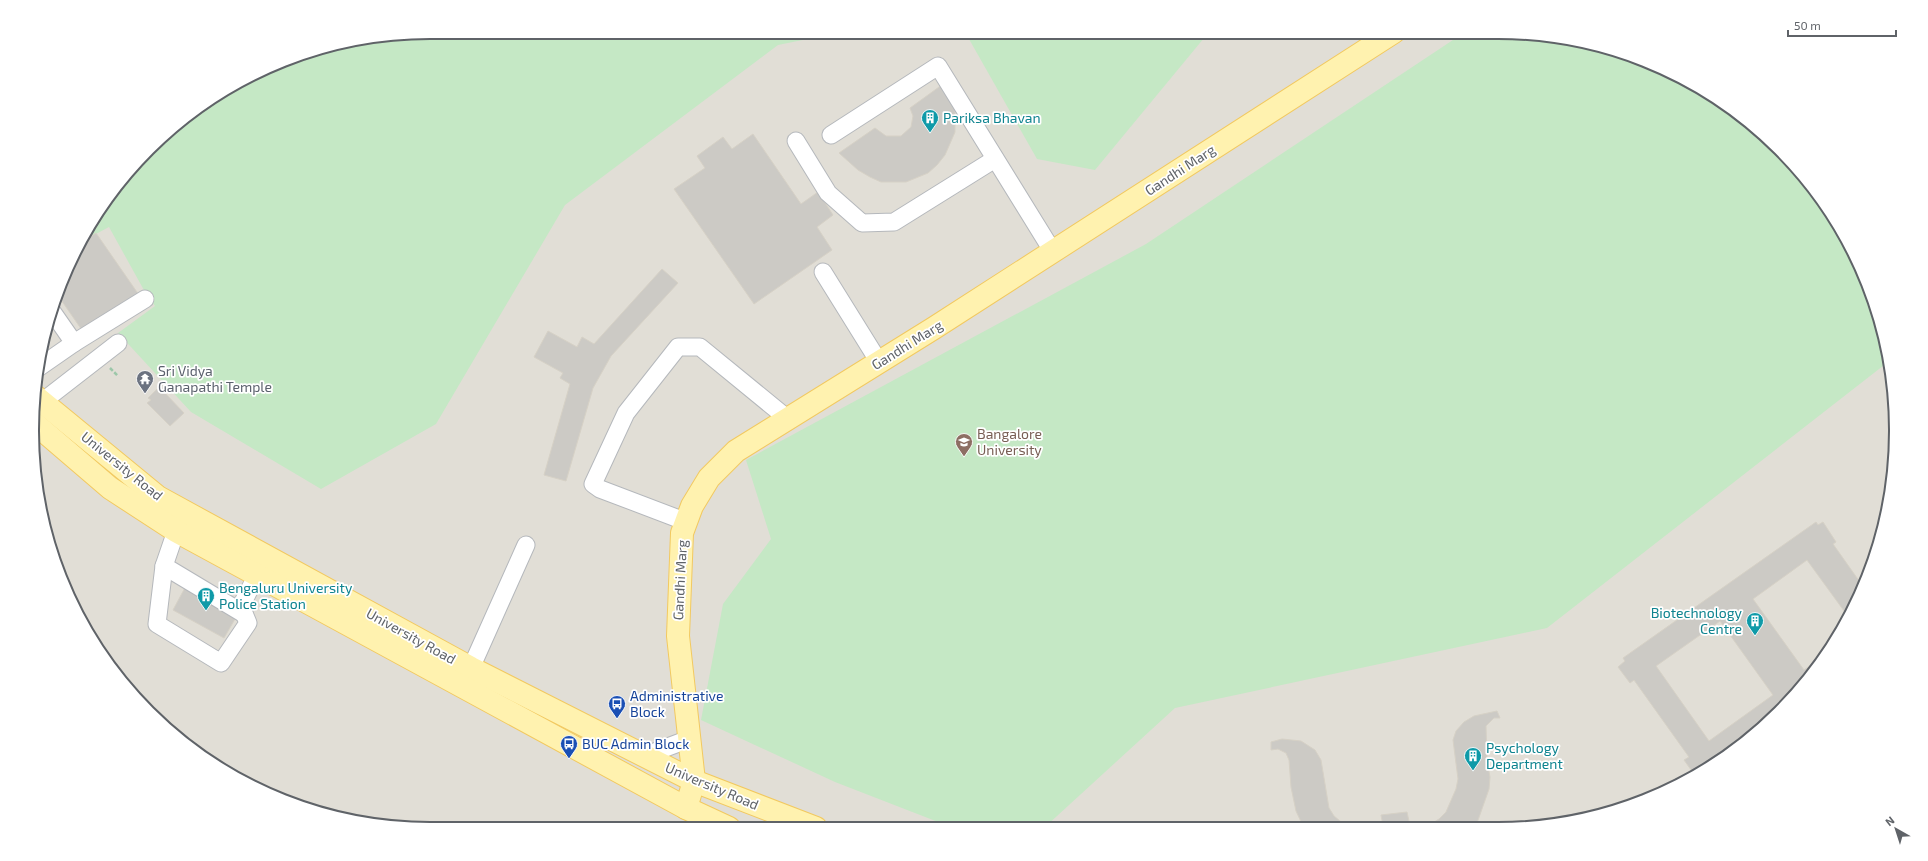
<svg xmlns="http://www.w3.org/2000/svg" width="1928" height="861" font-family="'Exo 2',sans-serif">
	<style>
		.education { fill: #e1ded6 }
		.green { fill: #c5e8c5 }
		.building { fill: #cccac5; stroke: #d6d1c6; fill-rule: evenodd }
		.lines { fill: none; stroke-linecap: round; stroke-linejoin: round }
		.minor-casing { stroke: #b5b8bc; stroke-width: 19 }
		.major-casing { stroke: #f2c960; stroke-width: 24 }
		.path { stroke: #9cc7a9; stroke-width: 2.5; stroke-dasharray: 4 2; stroke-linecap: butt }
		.minor { stroke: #fff; stroke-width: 17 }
		.major { stroke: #fff2af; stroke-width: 22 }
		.labels { text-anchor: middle; stroke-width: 3.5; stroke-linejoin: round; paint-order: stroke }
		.culture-label { font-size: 14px; fill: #0d838f; stroke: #fff; text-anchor: start }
		.street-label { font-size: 14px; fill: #5f6368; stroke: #fff }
		.worship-label { font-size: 14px; fill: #5b616d; stroke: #fff; text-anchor: start }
		.education-label { font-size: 14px; fill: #785e54; stroke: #fff; text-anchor: start }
		.transit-label { font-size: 14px; fill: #164399; stroke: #fff; text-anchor: start }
		.rim { fill: none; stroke: #5f6368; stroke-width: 2 }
	</style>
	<rect width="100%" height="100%" fill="#f1efe8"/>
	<polygon class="education" points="430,32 1498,32 1575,40 1626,53 1697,86 1760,131 1814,188 1855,254 1882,328 1895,405 1893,483 1875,559 1829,652 1760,730 1674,788 1601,815 1550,826 431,829 353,821 302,808 231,776 188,747 131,693 86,630 53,559 40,508 32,430 40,353 53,302 86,231 131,168 168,131 231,85 302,53 353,40"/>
	<g class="green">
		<path d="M 431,32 L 842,32 L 778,45 L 565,205 L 436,424 L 321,489 L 191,412 L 118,333 L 155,306 L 145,292 L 109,227 L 81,242 L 86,231 C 101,210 114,186 132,167 C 190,104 268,58 352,40 C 377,35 405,35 431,32 Z"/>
		<polygon points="965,32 1209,32 1095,170 1037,159"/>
		<polygon points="1465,32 1498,32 1575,40 1626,53 1697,86 1760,131 1814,188 1855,254 1882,328 1888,362 1547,628 1175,708 1045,827 951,827 835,782 701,720 723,604 771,539 746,460 1146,244"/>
	</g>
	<g class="building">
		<polygon points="946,82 955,106 955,132 945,155 937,165 928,173 906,182 881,182 870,177 858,170 839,153 875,128 886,136 901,136 911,127 913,116 910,108"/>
		<polygon points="753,134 801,204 818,192 833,215 817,227 832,250 754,304 674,189 705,168 697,156 723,137 732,149"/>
		<polygon points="96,233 139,295 84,333 57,294 79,245"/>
		<polygon points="662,269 678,283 611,356 593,388 566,481 544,475 570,384 560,378 563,373 534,357 548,331 577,347 582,337 594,344"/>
		<polygon points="157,389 161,393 163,391 184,413 170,426 147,403 151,400 148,398"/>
		<path d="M 1816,522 L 1818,525 L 1823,522 L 1836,542 L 1833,544 L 1862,585 L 1847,615 L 1807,560 L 1753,599 L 1804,670 L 1829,652 L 1760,730 L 1694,774 L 1684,760 L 1689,757 L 1634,680 L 1630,683 L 1618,667 L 1625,661 L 1623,658 ZM 1720,621 L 1773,695 L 1709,741 L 1656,666 Z"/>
		<polygon points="187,584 239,612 224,638 173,610"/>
		<polygon points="1497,711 1500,718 1494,718 1486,726 1487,761 1490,777 1489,789 1477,823 1476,826 1428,826 1439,819 1446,812 1456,789 1458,779 1453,740 1456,731 1464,722 1474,716"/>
		<polygon points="1282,739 1301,741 1315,750 1321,760 1329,808 1334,816 1346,826 1303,826 1296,811 1291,787 1289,760 1286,753 1278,749 1271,750 1271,742"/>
		<polygon points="1407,812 1410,826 1383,826 1381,815"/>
	</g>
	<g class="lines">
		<defs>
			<g id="minor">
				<polyline points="831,135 938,66 1053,252"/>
				<polyline points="796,141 828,193 862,223 894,222 995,159"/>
				<polyline points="823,272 879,362"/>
				<polyline points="74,343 145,299"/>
				<polyline points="38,368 74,343 51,310"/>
				<polyline points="42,402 118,343"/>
				<polyline points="687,522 600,489 593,484 626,413 678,347 700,347 788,419"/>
				<polyline points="176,531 164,566 157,624 221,663 248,623 241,606 257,575"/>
				<polyline points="164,566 244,614"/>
				<polyline points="471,668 526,545"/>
				<polyline points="644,756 689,739"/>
			</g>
			<g id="major">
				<polyline points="35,396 158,497 471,668 694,781 816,828"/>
				<polyline points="33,422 110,488 176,531 686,808 729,828"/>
				<polyline points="686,808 694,781 678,636 682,533 692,506 709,478 736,451 934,328 1394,32"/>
			</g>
		</defs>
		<use href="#minor" class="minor-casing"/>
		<use href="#major" class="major-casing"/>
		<polyline class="path" points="110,368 118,376"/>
		<use href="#minor" class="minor"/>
		<use href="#major" class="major"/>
	</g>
	<defs>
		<symbol id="building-pin" viewBox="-11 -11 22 30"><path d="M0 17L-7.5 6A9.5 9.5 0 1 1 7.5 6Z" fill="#0f9aa8" stroke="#fff"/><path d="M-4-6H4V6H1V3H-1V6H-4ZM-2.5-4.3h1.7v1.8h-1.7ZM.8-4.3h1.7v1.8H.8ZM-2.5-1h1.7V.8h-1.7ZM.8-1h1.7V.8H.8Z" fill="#fff"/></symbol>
		<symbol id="temple-pin" viewBox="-11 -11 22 30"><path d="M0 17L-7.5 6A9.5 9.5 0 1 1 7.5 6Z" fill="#6b7280" stroke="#fff"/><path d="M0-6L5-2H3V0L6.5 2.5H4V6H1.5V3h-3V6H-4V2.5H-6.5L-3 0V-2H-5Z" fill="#fff"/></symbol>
		<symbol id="university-pin" viewBox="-11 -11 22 30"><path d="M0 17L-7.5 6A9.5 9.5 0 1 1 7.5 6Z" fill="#8d6e63" stroke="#fff"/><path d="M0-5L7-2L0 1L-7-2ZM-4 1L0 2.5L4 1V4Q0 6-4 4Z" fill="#fff"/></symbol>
		<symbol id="bus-pin" viewBox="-11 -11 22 30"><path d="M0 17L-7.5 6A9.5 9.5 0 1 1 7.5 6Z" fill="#1a4fb4" stroke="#fff"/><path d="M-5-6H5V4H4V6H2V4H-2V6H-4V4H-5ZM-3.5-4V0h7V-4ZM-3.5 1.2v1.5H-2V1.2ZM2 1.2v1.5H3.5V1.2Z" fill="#fff"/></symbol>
	</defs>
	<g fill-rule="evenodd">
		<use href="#building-pin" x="920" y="108" width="20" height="27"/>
		<use href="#temple-pin" x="135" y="369" width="20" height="27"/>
		<use href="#university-pin" x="954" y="432" width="20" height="27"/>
		<use href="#building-pin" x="196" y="586" width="20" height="27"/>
		<use href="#building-pin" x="1745" y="611" width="20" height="27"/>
		<use href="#bus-pin" x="607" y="694" width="20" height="27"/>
		<use href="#bus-pin" x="559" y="734" width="20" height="27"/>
		<use href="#building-pin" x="1463" y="746" width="20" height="27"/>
	</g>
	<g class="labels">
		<g class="culture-label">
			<text x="943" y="123">Pariksa Bhavan</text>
			<text x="219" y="593">Bengaluru University<tspan x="219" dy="16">Police Station</tspan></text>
			<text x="1742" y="618" text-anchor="end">Biotechnology<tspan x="1742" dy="16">Centre</tspan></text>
			<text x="1486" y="753">Psychology<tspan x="1486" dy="16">Department</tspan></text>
		</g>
		<g class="street-label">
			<text transform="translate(1180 170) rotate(-33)" y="5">Gandhi Marg</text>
			<text transform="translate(907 345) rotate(-32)" y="5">Gandhi Marg</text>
			<text transform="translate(122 466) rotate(39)" y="5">University Road</text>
			<text transform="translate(680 580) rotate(-87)" y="5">Gandhi Marg</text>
			<text transform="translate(411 636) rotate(29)" y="5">University Road</text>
			<text transform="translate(712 786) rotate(23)" y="5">University Road</text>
		</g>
		<g class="worship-label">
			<text x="158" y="376">Sri Vidya<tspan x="158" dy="16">Ganapathi Temple</tspan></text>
		</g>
		<g class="education-label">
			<text x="977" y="439">Bangalore<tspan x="977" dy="16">University</tspan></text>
		</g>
		<g class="transit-label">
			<text x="630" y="701">Administrative<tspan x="630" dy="16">Block</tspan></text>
			<text x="582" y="749">BUC Admin Block</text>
		</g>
	</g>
	<path d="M0 0H1928V861H0ZM430 39H1498A391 391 0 0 1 1889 430V431A391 391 0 0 1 1498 822H430A391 391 0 0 1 39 431V430A391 391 0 0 1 430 39Z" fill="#fff" fill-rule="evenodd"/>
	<path class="rim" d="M430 39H1498A391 391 0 0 1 1889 430V431A391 391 0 0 1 1498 822H430A391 391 0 0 1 39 431V430A391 391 0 0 1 430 39Z"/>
	<g transform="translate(1896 829) rotate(321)" stroke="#ffffff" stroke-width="3" paint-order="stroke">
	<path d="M0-3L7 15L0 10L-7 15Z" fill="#5f6368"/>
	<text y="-6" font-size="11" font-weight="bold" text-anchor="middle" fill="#5f6368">N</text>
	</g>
	<path d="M1788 30v6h108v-6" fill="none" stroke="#5f6368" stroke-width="2"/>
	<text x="1794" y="30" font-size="12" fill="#5f6368" stroke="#ffffff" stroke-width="3" paint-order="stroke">50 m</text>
</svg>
